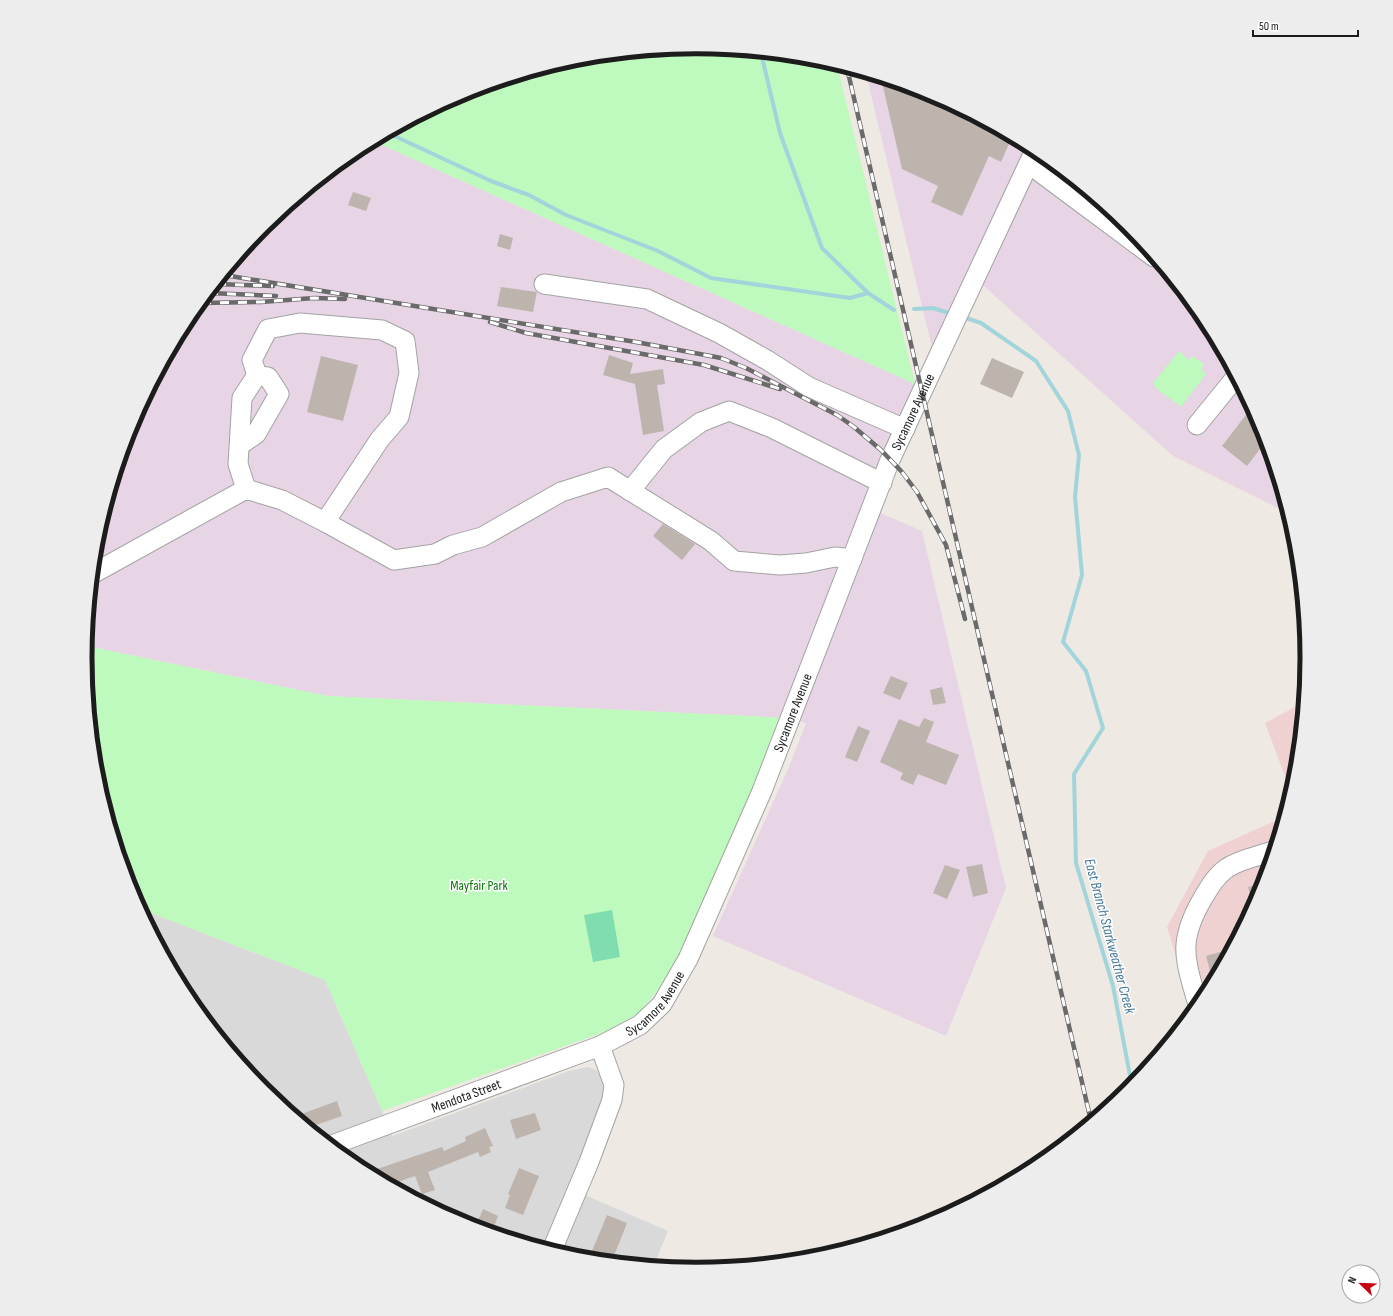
<svg xmlns="http://www.w3.org/2000/svg" width="1393" height="1316" font-family="'Sofia Sans Condensed',sans-serif">
	<style>
		.residential { fill: #dad9d9 }
		.commercial { fill: #efd1d2 }
		.industrial { fill: #e7d4e5 }
		.wetland { fill: #bfdccc }
		.park { fill: #bef9be }
		.pitch { fill: #7fddb0 }
		.lines { fill: none; stroke-linecap: round; stroke-linejoin: round }
		.stream { stroke: #a2d4dc; stroke-width: 4 }
		.building { fill: #beb4ae }
		.minor-casing { stroke: #a3a3a3; stroke-width: 21 }
		.minor { stroke: #fff; stroke-width: 19 }
		.rail-casing { stroke: #6a6a6a; stroke-width: 4.5 }
		.rail { stroke: #fff; stroke-width: 3; stroke-dasharray: 9; stroke-linecap: butt }
		.labels { text-anchor: middle; stroke-width: 3; stroke-linejoin: round; paint-order: stroke }
		.street-label { font-size: 14px; fill: #1c1c1c; stroke: #fff }
		.park-label { font-size: 14px; fill: #0c790b; stroke: #fff }
		.water-label { font-size: 15px; font-style: italic; fill: #44789c; stroke: #fff }
		.rim { fill: none; stroke: #1c1c1c; stroke-width: 5 }
	</style>
	<rect width="100%" height="100%" fill="#eee9e2"/>
	<polygon class="residential" points="141,909 325,980 382,1111 392,1136 569,1071 588,1067 596,1070 604,1081 605,1093 569,1188 668,1231 654,1265 577,1257 462,1222 357,1166 264,1090 188,997"/>
	<g class="commercial">
		<polygon points="1303,703 1296,777 1291,792 1265,723"/>
		<polygon points="1284,817 1261,892 1204,998 1193,1012 1167,927 1208,851"/>
	</g>
	<g class="industrial">
		<polygon points="866,74 931,94 1036,150 1129,226 1205,319 1261,424 1288,513 1173,456 975,278 936,364"/>
		<polygon points="373,141 915,384 864,506 922,531 1006,888 946,1036 713,936 789,767 806,723 789,718 328,696 87,646 97,539 132,424 189,318 265,226 357,150"/>
	</g>
	<polygon class="wetland" points="324,177 293,211 283,210"/>
	<g class="park">
		<polygon points="697,47 816,59 837,65 915,384 373,141 463,93 578,59"/>
		<polygon points="1179,351 1189,360 1192,356 1204,364 1201,369 1206,374 1181,407 1157,389 1153,383"/>
		<polygon points="87,646 328,696 789,718 760,784 670,975 639,1013 607,1031 382,1111 325,980 141,909 132,892 97,777 86,658"/>
	</g>
	<polygon class="pitch" points="612,910 620,957 593,962 584,915"/>
	<g class="lines">
		<g class="stream">
			<polyline points="761,53 780,133 822,248 868,293 894,310"/>
			<polyline points="388,133 491,181 529,195 566,215 658,251 711,278 850,298 868,293"/>
			<polyline points="914,309 933,308 952,314"/>
			<polyline points="963,317 981,323 1036,361 1068,411 1079,455 1075,497 1082,575 1063,642 1086,671 1103,728 1074,774 1076,863 1113,986 1132,1086"/>
		</g>
	</g>
	<g class="building">
		<polygon points="881,78 931,94 1012,137 1001,162 989,156 962,216 931,202 938,186 902,169"/>
		<polygon points="353,192 371,198 366,211 348,205"/>
		<polygon points="500,234 513,238 510,250 497,246"/>
		<polygon points="501,287 537,292 533,312 497,306"/>
		<polygon points="609,355 633,363 630,374 663,369 665,384 657,385 664,431 643,435 635,384 603,375"/>
		<polygon points="321,356 358,365 343,421 307,412"/>
		<polygon points="992,358 1024,372 1012,398 980,384"/>
		<polygon points="1252,407 1261,424 1266,441 1247,466 1222,446"/>
		<polygon points="663,524 695,544 682,560 653,536"/>
		<polygon points="891,676 908,683 900,700 883,693"/>
		<polygon points="942,687 946,703 933,705 930,690"/>
		<polygon points="924,718 934,722 926,742 959,755 946,785 918,774 913,785 900,779 903,773 880,762 899,719 919,727"/>
		<polygon points="858,726 870,731 857,762 845,757"/>
		<polygon points="982,864 988,893 973,897 966,867"/>
		<polygon points="945,865 960,870 947,899 933,893"/>
		<polygon points="1264,883 1261,892 1253,906 1248,887"/>
		<polygon points="1230,949 1220,968 1213,982 1206,956"/>
		<polygon points="337,1101 342,1116 310,1127 296,1116"/>
		<polygon points="535,1113 541,1130 516,1139 510,1120"/>
		<polygon points="485,1128 493,1146 489,1147 491,1152 480,1157 478,1152 428,1172 435,1190 422,1194 415,1176 392,1184 368,1172 442,1147 444,1151 466,1141 465,1137"/>
		<polygon points="519,1168 539,1176 523,1215 505,1208 510,1195 508,1194"/>
		<polygon points="483,1209 498,1216 493,1230 477,1223"/>
		<polygon points="607,1215 627,1223 612,1261 589,1258"/>
	</g>
	<g class="lines">
		<defs>
			<g id="minor">
				<polyline points="1029,164 1154,257"/>
				<polyline points="544,284 647,299 719,333 767,360 809,387 905,429"/>
				<polyline points="257,375 252,360 268,329 300,323 382,330 405,341 409,373 399,417 380,439 325,522"/>
				<polyline points="1197,425 1236,377"/>
				<polyline points="240,445 256,434 279,394 268,377 257,375 242,398 238,464 246,489"/>
				<polyline points="630,491 664,449 701,422 729,411 772,428 882,483"/>
				<polyline points="94,573 246,489 282,500 325,522 394,560 435,554 453,545 482,537 561,492 608,477 711,541 734,561 780,565 806,563 835,557 852,559"/>
				<path d="M 1198,1005 C 1185,959 1177,942 1203,898 C 1210,886 1216,876 1227,868 C 1240,859 1259,856 1273,851"/>
				<path id="s1" d="M 332,1145 L 600,1046 L 640,1025 L 662,1004 L 688,959 L 762,791 L 890,460 L 1035,150"/>
				<polyline points="552,1250 589,1162 612,1100 614,1085 600,1046"/>
			</g>
		</defs>
		<use href="#minor" class="minor-casing"/>
		<use href="#minor" class="minor"/>
		<defs>
			<g id="rail">
				<polyline points="847,68 1091,1121"/>
				<polyline points="224,275 636,342 721,358 746,368 837,415 854,427 881,450 902,472 917,492 946,545 965,619"/>
				<polyline points="217,284 273,286"/>
				<polyline points="209,293 276,296"/>
				<polyline points="202,303 261,302 314,298 345,299"/>
				<polyline points="490,322 526,333 704,365 780,389"/>
			</g>
		</defs>
		<use href="#rail" class="rail-casing"/>
		<use href="#rail" class="rail"/>
	</g>
	<g class="labels">
		<g class="street-label">
			<text dy="5" stroke="none"><textPath href="#s1" startOffset="1005">Sycamore Avenue</textPath></text>
			<text dy="5" stroke="none"><textPath href="#s1" startOffset="681">Sycamore Avenue</textPath></text>
			<text dy="5" stroke="none"><textPath href="#s1" startOffset="357">Sycamore Avenue</textPath></text>
			<text dy="5" stroke="none"><textPath href="#s1" startOffset="143">Mendota Street</textPath></text>
		</g>
		<g class="park-label">
			<text x="479" y="890">Mayfair Park</text>
		</g>
		<g class="water-label">
			<text transform="translate(1110 936) rotate(75)" y="5">East Branch Starkweather Creek</text>
		</g>
	</g>
	<path d="M0 0H1393V1316H0ZM92 658a604 604 0 1 1 1208 0a604 604 0 1 1-1208 0Z" fill="#ededed" fill-rule="evenodd"/>
	<path class="rim" d="M92 658a604 604 0 1 1 1208 0a604 604 0 1 1-1208 0Z"/>
	<g transform="translate(1361 1284) rotate(293)"><circle r="19" fill="#ffffff" stroke="#a4a4a4"/>
	<path d="M0-3L7 15L0 10L-7 15Z" fill="#c80113"/>
	<text y="-6" font-size="11" font-weight="bold" text-anchor="middle" fill="#1c1c1c">N</text>
	</g>
	<path d="M1253 30v6h105v-6" fill="none" stroke="#1c1c1c" stroke-width="2"/>
	<text x="1259" y="30" font-size="12" fill="#1c1c1c" stroke="#ffffff" stroke-width="3" paint-order="stroke">50 m</text>
</svg>
